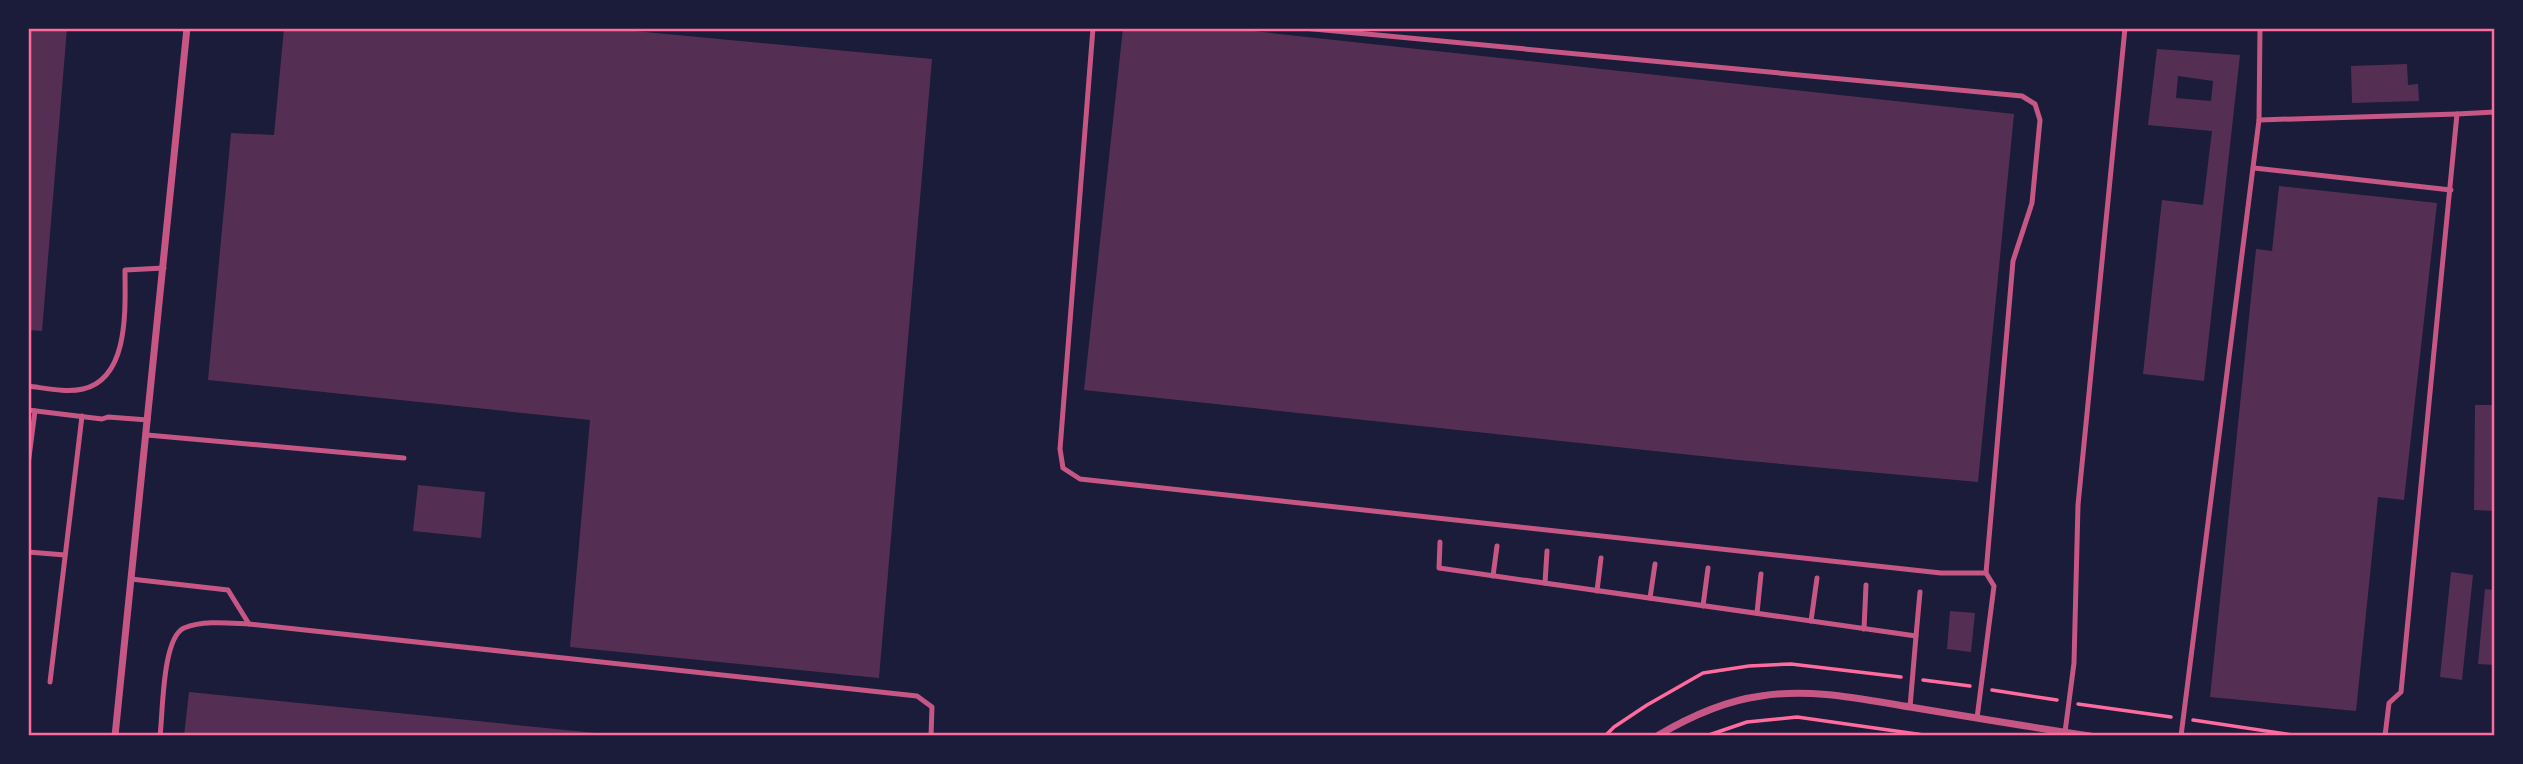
<svg xmlns="http://www.w3.org/2000/svg" width="2523" height="764" font-family="'Work Sans',sans-serif">
	<style>
		.building { fill: #542f53; fill-rule: evenodd }
		.lines { fill: none; stroke-linecap: round; stroke-linejoin: round }
		.path { stroke: #ff6b9d; stroke-width: 3.5 }
		.service { stroke: #c65784; stroke-width: 5 }
		.minor { stroke: #c65784; stroke-width: 7 }
		.neatline { fill: none; stroke: #ff6b9d; stroke-width: 2.5 }
	</style>
	<rect width="100%" height="100%" fill="#1b1b3a"/>
	<g class="building">
		<polygon points="28,28 67,28 42,331 28,330"/>
		<polygon points="284,28 603,28 932,59 879,678 570,647 590,420 208,380 231,133 274,135"/>
		<polygon points="1123,28 1225,28 2014,114 1978,482 1738,460 1084,390"/>
		<path d="M 2157,49 L 2240,55 L 2204,381 L 2143,374 L 2162,200 L 2203,205 L 2212,131 L 2148,125 ZM 2178,76 L 2213,81 L 2211,101 L 2176,98 Z"/>
		<polygon points="2407,64 2408,85 2418,84 2419,101 2352,103 2351,66"/>
		<polygon points="2279,186 2437,203 2404,500 2378,497 2356,711 2210,697 2256,249 2272,251"/>
		<polygon points="2475,405 2495,405 2495,511 2474,510"/>
		<polygon points="418,485 485,492 481,538 413,531"/>
		<polygon points="2451,572 2473,575 2462,680 2440,677"/>
		<polygon points="2485,589 2495,590 2495,665 2478,664"/>
		<polygon points="1950,611 1975,613 1971,652 1947,649"/>
		<polygon points="189,692 606,734 605,736 184,736"/>
	</g>
	<g class="lines">
		<g class="path">
			<polyline points="1923,680 1970,686"/>
			<polyline points="1992,690 2057,700"/>
			<polyline points="2078,704 2171,717"/>
			<polyline points="2193,720 2300,736"/>
			<polyline points="1605,736 1614,727 1647,705 1703,673 1749,666 1791,664 1901,677"/>
			<polyline points="1706,736 1747,722 1797,717 1931,736"/>
		</g>
		<g class="service">
			<polyline points="1093,28 1060,449 1063,468 1080,479 1941,573 1986,573"/>
			<polyline points="1303,28 2022,96 2035,104 2040,120 2032,203 2013,261 1986,573 1994,586 1977,718"/>
			<polyline points="2260,28 2259,120 2457,114"/>
			<polyline points="2254,168 2451,190"/>
			<path d="M 28,386 C 45,388 66,393 83,389 C 130,378 125,307 125,270 L 164,268"/>
			<polyline points="28,410 102,419 108,417 148,420"/>
			<polyline points="147,435 404,458"/>
			<polyline points="28,465 35,411"/>
			<polyline points="1440,542 1439,568 1916,636 1910,707"/>
			<polyline points="28,552 65,555"/>
			<polyline points="1493,576 1497,546"/>
			<polyline points="131,579 228,590 249,624 917,696 932,707 931,736"/>
			<polyline points="1545,583 1547,551"/>
			<polyline points="1597,591 1601,558"/>
			<polyline points="1650,598 1655,564"/>
			<polyline points="1703,606 1708,568"/>
			<polyline points="1757,613 1761,574"/>
			<polyline points="1811,621 1817,578"/>
			<polyline points="1864,629 1866,585"/>
			<polyline points="1916,636 1920,592"/>
			<polyline points="50,682 82,416"/>
			<polyline points="2065,732 2074,663 2078,505 2125,28"/>
			<path d="M 160,736 C 163,713 162,638 184,628 C 204,620 228,623 249,624"/>
			<polyline points="2181,736 2259,120"/>
			<polyline points="2385,736 2389,703 2401,692 2457,114 2495,112"/>
		</g>
		<g class="minor">
			<polyline points="115,736 187,28"/>
			<path d="M 1657,736 C 1689,717 1723,701 1761,696 C 1811,688 1861,699 1910,707 C 1970,717 2030,727 2090,736"/>
		</g>
	</g>
	<rect width="2523" height="764" fill="none" stroke="#1b1b3a" stroke-width="60"/>
	<rect x="30" y="30" width="2463" height="704" class="neatline"/>
</svg>
